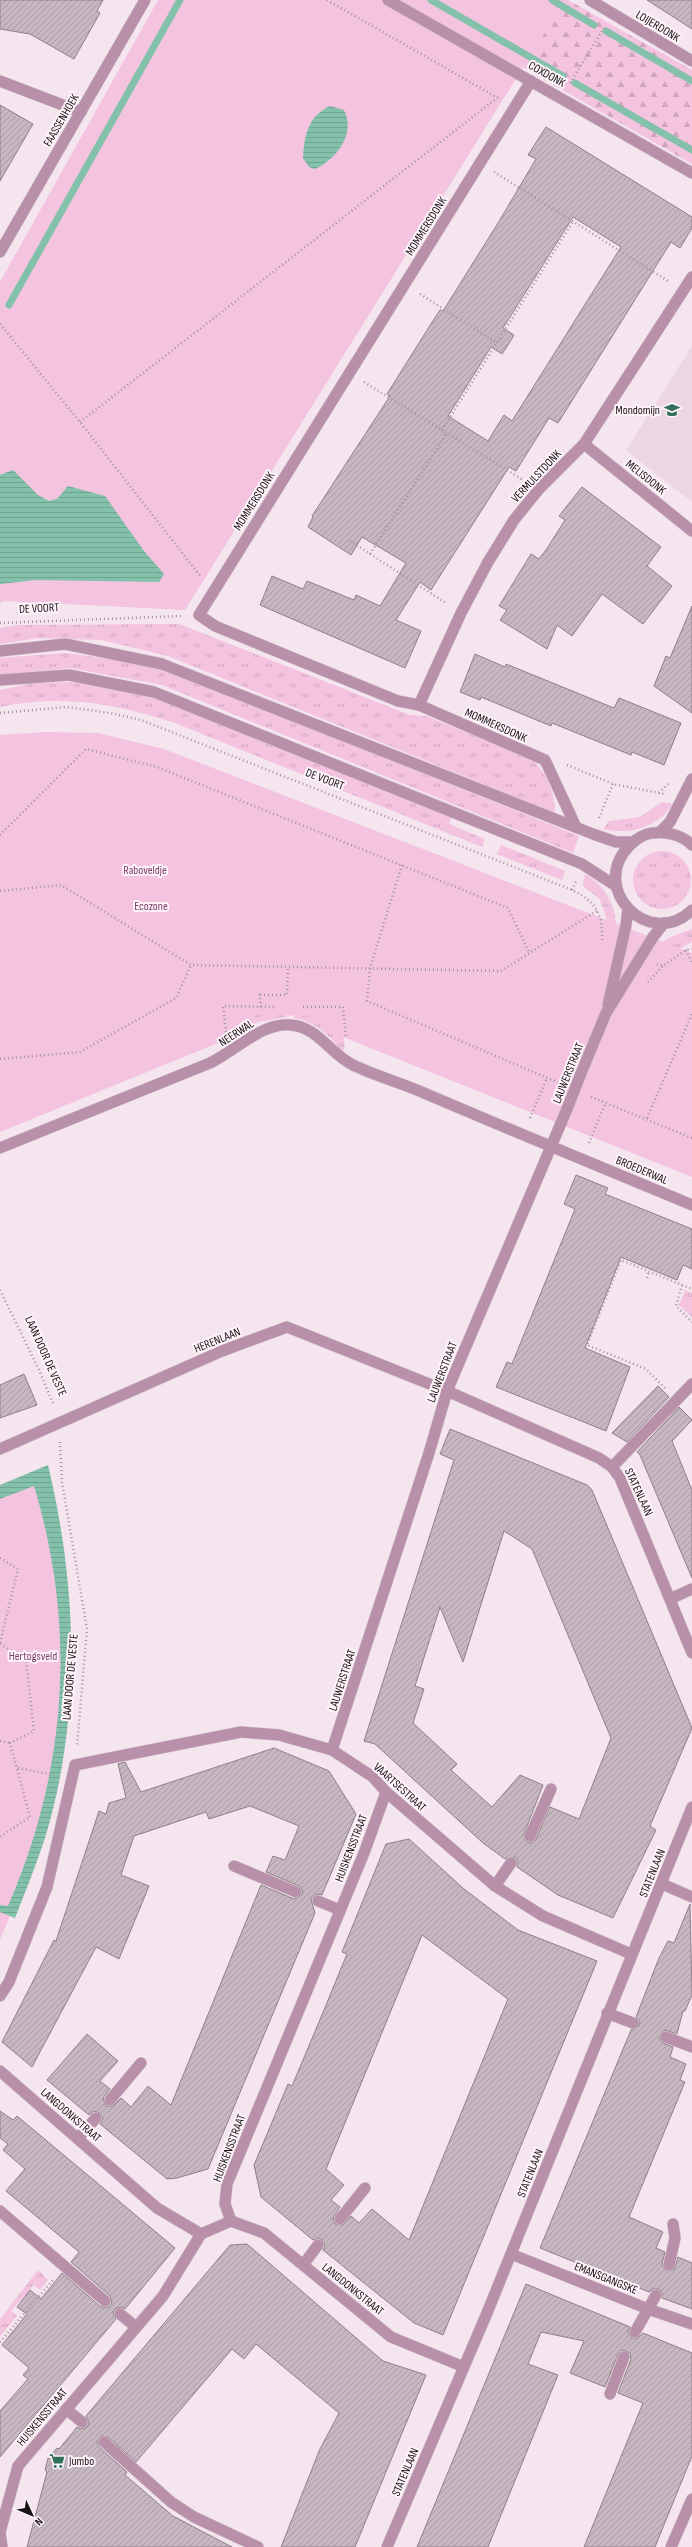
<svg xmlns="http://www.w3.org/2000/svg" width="692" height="2547" font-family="'Sofia Sans Condensed',sans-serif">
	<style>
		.built { fill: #edd6e4 }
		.grass { fill: url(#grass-tufts) }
		.forest { fill: url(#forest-firs) }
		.green { fill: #f3c3e0 }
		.water { fill: url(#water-rules) }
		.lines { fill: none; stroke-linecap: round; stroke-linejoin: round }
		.stream { stroke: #83c1aa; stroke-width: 7 }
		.building { fill: url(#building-hatch); stroke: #8e8088; fill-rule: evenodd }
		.service-casing { stroke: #d1c3cb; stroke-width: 12 }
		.minor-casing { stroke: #d1c3cb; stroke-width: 12 }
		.tertiary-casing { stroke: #d1c3cb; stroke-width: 12 }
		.path { stroke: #a0959b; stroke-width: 2.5; stroke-dasharray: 1 3; stroke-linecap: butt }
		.service { stroke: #b990aa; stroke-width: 11 }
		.minor { stroke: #b990aa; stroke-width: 11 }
		.tertiary { stroke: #b990aa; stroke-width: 11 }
		.minor-bridge-casing { stroke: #d1c3cb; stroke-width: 12; stroke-linecap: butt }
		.minor-bridge { stroke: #b990aa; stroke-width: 11 }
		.labels { text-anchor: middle; stroke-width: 4; stroke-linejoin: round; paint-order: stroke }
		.street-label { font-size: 12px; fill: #171215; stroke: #fef4fa }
		.poi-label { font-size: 12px; fill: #171215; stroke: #fef4fa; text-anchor: end }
		.park-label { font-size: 12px; fill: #7c3e68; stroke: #fef4fa }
	</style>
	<defs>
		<pattern id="grass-tufts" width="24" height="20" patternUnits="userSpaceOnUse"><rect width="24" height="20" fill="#f3c3e0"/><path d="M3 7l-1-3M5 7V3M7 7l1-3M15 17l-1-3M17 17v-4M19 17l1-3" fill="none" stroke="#d0a6bf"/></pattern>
		<pattern id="forest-firs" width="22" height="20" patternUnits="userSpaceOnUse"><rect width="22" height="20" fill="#f3c3e0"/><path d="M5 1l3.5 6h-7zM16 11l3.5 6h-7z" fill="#d0a6bf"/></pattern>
		<pattern id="water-rules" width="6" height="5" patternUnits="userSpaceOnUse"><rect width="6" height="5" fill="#83c1aa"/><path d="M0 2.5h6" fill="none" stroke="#70a591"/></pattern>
		<pattern id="building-hatch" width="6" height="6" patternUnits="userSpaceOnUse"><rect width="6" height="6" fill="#c7b7c0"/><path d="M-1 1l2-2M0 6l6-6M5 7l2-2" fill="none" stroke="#aa9ca4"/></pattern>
	</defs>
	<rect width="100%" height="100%" fill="#f5e5ee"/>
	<polygon class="built" points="692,346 692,502 626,450"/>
	<g class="grass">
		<path d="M 179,624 L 410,715 L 426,716 L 529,758 C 546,769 555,793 555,813 L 168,656 L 101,640 L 38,638 L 0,644 L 0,628 L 17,625 Z"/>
		<polygon points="65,653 120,660 165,670 579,836 573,853 162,685 70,668 0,675 0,658"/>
		<path d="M 72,682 L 160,698 L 452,817 L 449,824 L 485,839 L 482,847 L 175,723 C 113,703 65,694 0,707 L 0,690 L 34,683 Z"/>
		<path d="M 662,802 L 672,804 C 658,828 629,835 603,829 L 609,821 L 640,817 Z"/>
		<polygon points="501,845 565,871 562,880 497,854"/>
		<circle cx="662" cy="880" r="29"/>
		<path d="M 585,874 C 605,886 615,903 616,926 L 607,920 L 600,899 L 585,888 L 583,884 Z"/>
		<polygon points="692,929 692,942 663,958 659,945 668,938"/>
		<polygon points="233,1010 286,1010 287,1017 258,1022 233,1045 230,1042"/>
		<path d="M 295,1010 L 338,1010 L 345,1047 L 342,1051 C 327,1033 317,1023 294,1018 Z"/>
		<polygon points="685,1290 692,1293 692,1317 679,1305"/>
		<polygon points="38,2270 48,2280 40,2290 34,2285 11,2311 17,2316 0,2336 0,2319"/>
	</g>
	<polygon class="forest" points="405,0 568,0 692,70 692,164"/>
	<g class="green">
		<polygon points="158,0 565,0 185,610 4,601 0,603 0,282"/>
		<polygon points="44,732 98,733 164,749 692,953 692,1177 338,1035 324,1016 257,1015 223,1041 0,1132 0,735"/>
		<polygon points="42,1475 60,1581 63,1733 37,1848 0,1940 0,1493"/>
	</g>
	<g class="water">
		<path d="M 330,106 L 344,110 C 356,133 337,159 315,169 L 309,167 L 303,158 C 304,136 308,116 330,106 Z"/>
		<polygon points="13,470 38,495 49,501 57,499 68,486 105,496 144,551 164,574 159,582 36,580 0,584 0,475"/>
		<path d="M 48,1465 C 75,1578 81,1696 53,1809 C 44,1847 29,1882 15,1918 L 0,1912 L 0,1905 L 8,1906 C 67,1771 77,1628 34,1486 L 0,1499 L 0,1485 Z"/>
	</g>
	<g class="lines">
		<g class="stream">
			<polyline points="431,0 563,76"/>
			<polyline points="552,0 594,25"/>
			<polyline points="606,31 692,81"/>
			<polyline points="575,83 692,150"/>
			<polyline points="9,305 180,0"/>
		</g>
	</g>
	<g class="building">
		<polygon points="0,0 103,0 97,11 100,13 74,59 30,34 0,29"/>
		<polygon points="647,0 692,0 692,29"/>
		<polygon points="0,105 33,124 0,181"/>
		<path d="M 546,127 L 692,217 L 692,228 L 680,248 L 671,242 L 558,423 L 549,418 L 516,471 L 509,467 L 431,590 L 420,582 L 396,620 L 421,631 L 405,668 L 260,605 L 272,576 L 303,589 L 307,581 L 354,600 L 356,595 L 380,606 L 406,563 L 362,537 L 351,555 L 308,527 L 313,517 L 312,516 L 390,396 L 387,394 L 429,327 L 440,310 L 443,311 L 498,223 L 536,159 L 528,155 ZM 573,217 L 621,247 L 512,421 L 504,415 L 488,441 L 448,416 L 491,347 L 502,354 L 508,345 L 514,335 L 503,328 Z"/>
		<polygon points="582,487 661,547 647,566 672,586 643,624 602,594 572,636 557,625 547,649 500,620 507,610 499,606 531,554 539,559 546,550 565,520 559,516"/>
		<polygon points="692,606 692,713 654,686 666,656 670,658"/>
		<polygon points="475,654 505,667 506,664 614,708 619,698 681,723 664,765 632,752 631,755 552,723 551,726 481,697 480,700 460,692"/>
		<polygon points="576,1175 608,1188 605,1194 692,1229 692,1269 683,1265 677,1280 621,1257 585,1348 630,1367 606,1431 496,1387 507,1362 512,1364 575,1209 564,1204"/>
		<polygon points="24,1374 37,1405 0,1418 0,1385"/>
		<polygon points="658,1386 669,1397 627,1442 612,1433"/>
		<polygon points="679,1407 692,1420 672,1441 692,1490 692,1578 640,1455 637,1452"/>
		<path d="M 450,1429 L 587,1485 L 592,1490 L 692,1728 L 650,1826 L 656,1830 L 613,1918 L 558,1895 L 517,1867 L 517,1860 L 515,1857 L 505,1859 L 483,1843 L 375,1744 L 364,1741 L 454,1460 L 440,1454 ZM 504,1531 L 532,1549 L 611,1738 L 579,1819 L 550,1807 L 536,1839 L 530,1843 L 525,1840 L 524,1834 L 543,1785 L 520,1775 L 492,1807 L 451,1770 L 457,1764 L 413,1723 L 424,1689 L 415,1686 L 440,1607 L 463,1662 Z"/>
		<polygon points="274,1748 329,1771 356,1814 322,1895 317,1894 311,1899 315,1913 208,2169 177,2178 167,2179 100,2124 103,2119 100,2113 94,2111 89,2115 47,2080 87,2034 118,2061 100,2081 110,2089 103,2098 106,2106 113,2106 121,2098 131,2107 148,2086 171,2105 261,1885 294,1899 302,1895 303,1891 299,1886 266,1872 273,1856 285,1860 299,1826 250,1806 209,1819 206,1812 134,1836 121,1875 149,1886 119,1959 96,1947 32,2067 2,2042 54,1940 56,1941 99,1811 106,1814 109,1803 126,1798 118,1764 125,1762 141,1792"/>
		<path d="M 409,1839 L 464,1889 L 518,1930 L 597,1961 L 443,2335 L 414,2323 L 323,2250 L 325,2245 L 322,2240 L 318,2238 L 313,2240 L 261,2197 L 254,2165 L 288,2084 L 292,2086 L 324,2010 L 347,1954 L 342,1952 L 386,1844 ZM 422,1935 L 508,1999 L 409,2240 L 372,2209 L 359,2223 L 351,2216 L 343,2225 L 335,2224 L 333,2218 L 340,2207 L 331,2200 L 344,2185 L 326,2169 Z"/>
		<polygon points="690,1904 692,1995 685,2011 683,2011 677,2034 665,2030 659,2038 663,2043 673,2047 670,2057 686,2064 680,2080 685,2082 629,2217 663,2232 656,2248 665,2252 662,2264 665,2270 674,2270 678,2257 692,2263 692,2309 662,2298 662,2292 659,2289 653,2289 649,2292 540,2248 631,2030 639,2026 640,2022 636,2017 659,1958 668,1941 674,1943"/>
		<polygon points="0,2111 13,2120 17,2116 175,2248 125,2309 121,2307 115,2309 113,2313 116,2319 0,2457 0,2411 28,2379 23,2375 29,2368 2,2345 27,2314 17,2307 30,2290 41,2299 62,2273 101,2307 108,2307 112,2302 110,2296 71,2262 79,2252 6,2191 25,2169 3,2150 8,2144 0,2138"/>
		<polygon points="247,2244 383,2361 426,2375 355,2547 281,2547 320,2449 339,2413 256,2344 244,2359 232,2349 136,2462 108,2437 101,2436 97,2441 99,2447 127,2472 125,2475 173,2516 232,2547 27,2547 47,2472 45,2470 48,2458 57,2448 59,2449 77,2427 81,2429 87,2427 89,2423 86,2416 230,2245"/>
		<polygon points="526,2284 630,2327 628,2332 632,2338 638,2338 643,2333 692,2353 692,2456 655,2547 584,2547 643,2403 618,2393 631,2359 630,2353 623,2350 618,2354 605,2387 570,2373 584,2341 541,2332 528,2364 558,2375 488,2547 417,2547"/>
	</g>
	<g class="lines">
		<defs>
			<g id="service">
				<polyline points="612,1467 692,1384"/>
				<polyline points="530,1836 551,1789"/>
				<polyline points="234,1866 296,1892"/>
				<polyline points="495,1886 511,1863"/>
				<polyline points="318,1901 340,1910"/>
				<polyline points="607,2013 633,2023"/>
				<polyline points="666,2037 692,2047"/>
				<polyline points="110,2100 141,2063"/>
				<polyline points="78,2138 96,2118"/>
				<polyline points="0,2211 105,2301"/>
				<polyline points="340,2219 365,2188"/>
				<polyline points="303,2265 318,2245"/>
				<polyline points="669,2265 675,2238 673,2224"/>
				<polyline points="120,2314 136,2327"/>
				<polyline points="635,2332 656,2295"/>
				<polyline points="610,2394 624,2357"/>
				<polyline points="66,2409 82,2422"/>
				<polyline points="104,2442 171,2502 194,2517 258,2547"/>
			</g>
			<g id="minor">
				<polyline points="388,0 692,173"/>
				<polyline points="590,0 692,61"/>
				<polyline points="0,81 81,112"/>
				<polyline points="531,81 199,615 215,626 398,701 419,705 545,760 576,827"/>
				<polyline points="0,252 145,0"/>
				<polyline points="584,444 692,531"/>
				<polyline points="419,705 461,613 488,562 514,520 539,489 584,444 692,277"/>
				<polyline points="660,832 670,822 692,779"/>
				<polyline points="608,1005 626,925 628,909"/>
				<polyline points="580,1076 606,1013 653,937 664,923"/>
				<path d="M 0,1148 L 210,1063 C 235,1051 262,1022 291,1025 C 318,1027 330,1054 353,1065 C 376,1076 401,1083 424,1093 C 513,1131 602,1168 692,1205"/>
				<polyline points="0,1449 222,1351 287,1327 447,1391 599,1458 612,1467 620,1478 692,1653"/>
				<polyline points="670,1599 692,1589"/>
				<polyline points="332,1750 429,1453 447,1391 567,1109"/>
				<polyline points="662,1884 692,1897"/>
				<polyline points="0,1996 9,1982 47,1887 75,1765 241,1732 279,1735 332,1750 373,1777 386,1792 495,1886 543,1916 631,1954"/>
				<polyline points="0,2071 157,2208 201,2234"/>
				<polyline points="231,2221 225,2204 227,2184 364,1853 386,1792"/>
				<polyline points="231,2221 264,2233 391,2337 464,2367"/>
				<polyline points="511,2254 648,2309 692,2324"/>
				<polyline points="2,2547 0,2532 18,2466 163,2296 201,2234 231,2221"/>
				<polyline points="387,2547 487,2313 692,1807"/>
				<polyline points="671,2547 692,2499"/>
			</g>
			<g id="tertiary">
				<polyline points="0,651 65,644 162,664 593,834 616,842 633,842"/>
				<polyline points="0,680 69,675 154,692 582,864 616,886"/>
				<path d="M 692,845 C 682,835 666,831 652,833 C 643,834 635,840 629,846 C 588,889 650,951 692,910"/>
			</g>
		</defs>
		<use href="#service" class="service-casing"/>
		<use href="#minor" class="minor-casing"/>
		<use href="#tertiary" class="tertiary-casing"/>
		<g class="path">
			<polyline points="327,0 498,98"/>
			<polyline points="570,83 604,28"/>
			<polyline points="494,172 668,281"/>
			<polyline points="420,294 497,343"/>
			<polyline points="0,324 80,422 201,577"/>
			<polyline points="364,382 523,480"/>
			<polyline points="80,422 497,98"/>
			<polyline points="442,430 574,220"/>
			<polyline points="350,541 446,603"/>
			<polyline points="370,554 447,433"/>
			<polyline points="0,623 181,616"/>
			<path d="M 0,713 L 67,707 L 110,713 L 141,720 L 572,890 C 598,903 603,915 602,943"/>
			<polyline points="567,765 613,784 665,794"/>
			<polyline points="659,793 668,784"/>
			<polyline points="599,818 613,784"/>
			<polyline points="0,835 86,749 157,767 508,908 529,952"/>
			<polyline points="402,865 370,968 367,1001 559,1083"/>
			<polyline points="572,890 576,881"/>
			<polyline points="0,891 61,885 191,965 501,971 598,910"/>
			<polyline points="686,950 692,963"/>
			<polyline points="657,964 663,966 686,950 692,949"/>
			<polyline points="648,982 663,966"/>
			<polyline points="261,1007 260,995 287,995 288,967"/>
			<polyline points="303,1007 343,1007 346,1038"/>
			<polyline points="226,1032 223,1006 274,1007"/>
			<polyline points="0,1059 80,1052 176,998 191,965"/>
			<polyline points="591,1097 692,1138"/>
			<polyline points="530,1118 547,1078"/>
			<polyline points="647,1118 692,1014"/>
			<polyline points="589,1143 605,1104"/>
			<polyline points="647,1278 649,1271"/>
			<polyline points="682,1285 676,1306 692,1322"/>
			<polyline points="0,1290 39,1370 54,1406"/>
			<polyline points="665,1388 646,1369 587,1345 621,1260 692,1289"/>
			<polyline points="60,1442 62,1482 87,1629 77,1746"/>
			<polyline points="0,1558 18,1569 0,1643"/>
			<polyline points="0,1644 26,1660 34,1731 10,1743 30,1817 0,1837"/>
			<polyline points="0,1741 10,1743"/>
			<polyline points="18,1768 54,1775"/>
			<polyline points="0,2342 53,2280"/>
		</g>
		<use href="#service" class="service"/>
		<use href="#minor" class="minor"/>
		<use href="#tertiary" class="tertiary"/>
		<defs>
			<polyline id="minor-bridge" points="567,1109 580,1076"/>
		</defs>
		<use href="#minor-bridge" class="minor-bridge-casing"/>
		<use href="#minor-bridge" class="minor-bridge"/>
	</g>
	<defs>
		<symbol id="school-bare" viewBox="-9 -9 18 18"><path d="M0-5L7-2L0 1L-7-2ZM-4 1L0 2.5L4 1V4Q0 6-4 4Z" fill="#326f5b" stroke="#fef4fa" stroke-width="2.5" paint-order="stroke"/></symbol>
		<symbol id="supermarket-bare" viewBox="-9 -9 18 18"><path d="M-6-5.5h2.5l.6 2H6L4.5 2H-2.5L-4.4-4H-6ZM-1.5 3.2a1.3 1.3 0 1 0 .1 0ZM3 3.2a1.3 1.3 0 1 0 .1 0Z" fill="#326f5b" stroke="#fef4fa" stroke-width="2.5" paint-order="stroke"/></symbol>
	</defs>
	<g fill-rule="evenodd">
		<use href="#school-bare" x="661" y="399" width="22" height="22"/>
		<use href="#supermarket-bare" x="46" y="2450" width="22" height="22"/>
	</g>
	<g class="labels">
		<g class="street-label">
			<text transform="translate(658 26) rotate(31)" y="4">LOIJERDONK</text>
			<text transform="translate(547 74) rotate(29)" y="4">COXDONK</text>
			<text transform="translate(61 120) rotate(-60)" y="4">FAASSENHOEK</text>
			<text transform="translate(426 226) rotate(-58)" y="4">MOMMERSDONK</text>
			<text transform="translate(536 476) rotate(-47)" y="4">VERMULSTDONK</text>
			<text transform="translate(646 477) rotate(39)" y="4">MELISDONK</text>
			<text transform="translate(254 501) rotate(-58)" y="4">MOMMERSDONK</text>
			<text transform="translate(39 608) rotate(-3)" y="4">DE VOORT</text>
			<text transform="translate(496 725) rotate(24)" y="4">MOMMERSDONK</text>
			<text transform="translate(325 779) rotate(21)" y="4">DE VOORT</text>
			<text transform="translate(236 1033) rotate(-33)" y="4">NEERWAL</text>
			<text transform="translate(568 1073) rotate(-68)" y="4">LAUWERSTRAAT</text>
			<text transform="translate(642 1170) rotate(23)" y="4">BROEDERWAL</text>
			<text transform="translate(217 1340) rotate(-22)" y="4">HERENLAAN</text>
			<text transform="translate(46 1356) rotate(66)" y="4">LAAN DOOR DE VESTE</text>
			<text transform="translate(442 1372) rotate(-69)" y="4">LAUWERSTRAAT</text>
			<text transform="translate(639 1492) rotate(65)" y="4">STATENLAAN</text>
			<text transform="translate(70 1677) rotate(-85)" y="4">LAAN DOOR DE VESTE</text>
			<text transform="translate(342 1680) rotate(-72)" y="4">LAUWERSTRAAT</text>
			<text transform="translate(400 1787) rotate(42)" y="4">VAARTSESTRAAT</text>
			<text transform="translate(351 1848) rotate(-69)" y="4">HUISKENSSTRAAT</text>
			<text transform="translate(652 1873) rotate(-68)" y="4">STATENLAAN</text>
			<text transform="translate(71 2115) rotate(41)" y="4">LANGDONKSTRAAT</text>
			<text transform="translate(229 2148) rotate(-69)" y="4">HUISKENSSTRAAT</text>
			<text transform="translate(530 2173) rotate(-68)" y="4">STATENLAAN</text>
			<text transform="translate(606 2278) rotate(22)" y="4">EMANSGANGSKE</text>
			<text transform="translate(353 2289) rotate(39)" y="4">LANGDONKSTRAAT</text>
			<text transform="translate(42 2417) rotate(-50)" y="4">HUISKENSSTRAAT</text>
			<text transform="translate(405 2472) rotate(-67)" y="4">STATENLAAN</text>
		</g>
		<g class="poi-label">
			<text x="660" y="414">Mondomijn</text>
			<text x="69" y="2465" text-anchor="start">Jumbo</text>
		</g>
		<g class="park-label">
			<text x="145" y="874">Raboveldje</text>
			<text x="151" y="910">Ecozone</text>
			<text x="33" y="1660">Hertogsveld</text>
		</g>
	</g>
	<g transform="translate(32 2515) rotate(134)" stroke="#fef4fa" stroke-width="3" paint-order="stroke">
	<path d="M0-3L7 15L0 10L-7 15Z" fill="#171215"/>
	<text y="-6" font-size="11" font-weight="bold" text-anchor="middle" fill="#171215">N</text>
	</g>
</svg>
